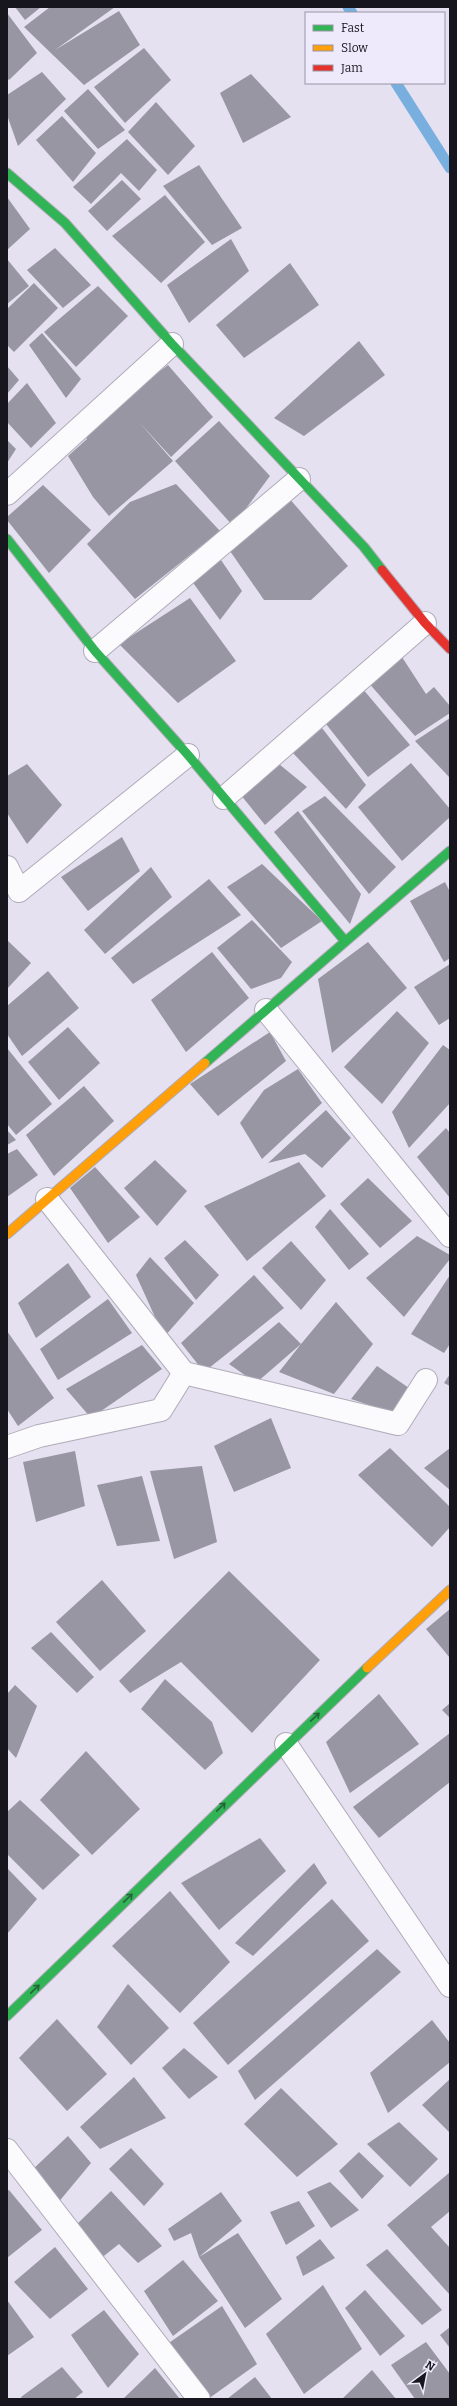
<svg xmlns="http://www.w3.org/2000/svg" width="457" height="2406" font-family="Bitter,serif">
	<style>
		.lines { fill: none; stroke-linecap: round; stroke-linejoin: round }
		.stream { stroke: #79afde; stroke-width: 11 }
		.building { fill: #9796a2 }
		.street-casing { stroke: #afabb7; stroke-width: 24 }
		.fast-casing { stroke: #afabb7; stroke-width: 11 }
		.slow-casing { stroke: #afabb7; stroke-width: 11 }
		.jam-casing { stroke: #afabb7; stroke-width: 11 }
		.street { stroke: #fbfafd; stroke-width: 22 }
		.fast { stroke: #30b455; stroke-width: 9 }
		.slow { stroke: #ff9f0a; stroke-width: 9 }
		.jam { stroke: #e5322d; stroke-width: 9 }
		.oneway { stroke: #24643a }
	</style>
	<rect width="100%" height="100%" fill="#e6e1f1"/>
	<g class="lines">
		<g class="stream">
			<polyline points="348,7 352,13"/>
			<polyline points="396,83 450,168"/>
		</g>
	</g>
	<g class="building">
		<polygon points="15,7 41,7 25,20"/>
		<polygon points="50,7 115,7 55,50 119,11 140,45 84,85 24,27"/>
		<polygon points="7,13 37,53 9,80 7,78"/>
		<polygon points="144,48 171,80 125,123 94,87"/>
		<polygon points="42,72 66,99 18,146 7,115 7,95"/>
		<polygon points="251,74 291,117 243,143 220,93"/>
		<polygon points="88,89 125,130 98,149 64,111"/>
		<polygon points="156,102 195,146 168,175 128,132"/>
		<polygon points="62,116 96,153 73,182 36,140"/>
		<polygon points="127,139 157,170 139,191 121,173 91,204 73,187"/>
		<polygon points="199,165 242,228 212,245 163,186"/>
		<polygon points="122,180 141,199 107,231 88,211"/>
		<polygon points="165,195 205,242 161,283 112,236"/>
		<polygon points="7,197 30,229 7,250"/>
		<polygon points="231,239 249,271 189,323 167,285"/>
		<polygon points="55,248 91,285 63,308 27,270"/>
		<polygon points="7,259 29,286 7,304"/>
		<polygon points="290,263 319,305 244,358 216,325"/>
		<polygon points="34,283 58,308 14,352 7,345 7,309"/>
		<polygon points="98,286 128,316 76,367 44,332"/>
		<polygon points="42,333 81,379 66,398 29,345"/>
		<polygon points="359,341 385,375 304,436 274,418"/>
		<polygon points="168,365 213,417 171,457 139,422 173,461 109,516 93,497 68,456 87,439 81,430"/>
		<polygon points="7,366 19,380 7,394"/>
		<polygon points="27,383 56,423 31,448 7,422 7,404"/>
		<polygon points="219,421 270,476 233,526 175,461"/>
		<polygon points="7,440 16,449 7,463"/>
		<polygon points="176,484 220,531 135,599 87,544 130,502"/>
		<polygon points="43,485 91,530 49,573 7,520 7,517"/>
		<polygon points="288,497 348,566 311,600 264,600 230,551"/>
		<polygon points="221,560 242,591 220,620 191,580"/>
		<polygon points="190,598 236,661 178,703 119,644"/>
		<polygon points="400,654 426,694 434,687 450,706 450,713 415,736 367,681"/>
		<polygon points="362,688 410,745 368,777 326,724"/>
		<polygon points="450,718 450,778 415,741"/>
		<polygon points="322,728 366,785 346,809 293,753"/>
		<polygon points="411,763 450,809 450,817 402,861 358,807"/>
		<polygon points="27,764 62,805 27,844 7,813 7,776"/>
		<polygon points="279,764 307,787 265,825 240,794"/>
		<polygon points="325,796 396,867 369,894 302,811"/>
		<polygon points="298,811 361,894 350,924 274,832"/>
		<polygon points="122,837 140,871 88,911 61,877"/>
		<polygon points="262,864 322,921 281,948 227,887"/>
		<polygon points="151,867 172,897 105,954 84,930"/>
		<polygon points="209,879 241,915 133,984 111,958"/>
		<polygon points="445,882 450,892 450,958 444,962 410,901"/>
		<polygon points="252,920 292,962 281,978 251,989 217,948"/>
		<polygon points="7,940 31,963 7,989"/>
		<polygon points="368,942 407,988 332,1053 318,979"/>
		<polygon points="212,952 249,998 186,1052 151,1000"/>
		<polygon points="450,964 450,1018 439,1025 414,987"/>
		<polygon points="48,971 79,1008 22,1056 7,1034 7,1006"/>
		<polygon points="397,1011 429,1043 382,1104 344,1067"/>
		<polygon points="68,1027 100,1063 59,1100 28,1062"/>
		<polygon points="270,1032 286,1061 218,1116 190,1084"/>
		<polygon points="443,1045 450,1050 450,1103 409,1148 392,1112"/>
		<polygon points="7,1048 52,1104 16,1135 7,1124"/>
		<polygon points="298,1069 322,1103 262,1159 240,1123 264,1090"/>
		<polygon points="84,1086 114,1121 54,1176 26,1135"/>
		<polygon points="326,1110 351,1138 322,1168 305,1154 268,1163"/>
		<polygon points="446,1128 450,1133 450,1198 417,1157"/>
		<polygon points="7,1130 16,1140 7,1145"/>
		<polygon points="17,1149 38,1175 7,1197 7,1154"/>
		<polygon points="155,1160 187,1191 157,1226 124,1188"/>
		<polygon points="299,1162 326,1196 247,1261 204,1206"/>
		<polygon points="95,1167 140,1217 108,1243 70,1188"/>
		<polygon points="368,1178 412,1221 380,1248 340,1204"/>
		<polygon points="330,1209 369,1254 349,1270 315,1227"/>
		<polygon points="417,1236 450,1255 450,1259 404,1317 366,1278"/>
		<polygon points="185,1240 219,1275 196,1300 164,1258"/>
		<polygon points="291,1241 326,1280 301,1310 262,1268"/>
		<polygon points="150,1257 194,1303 164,1337 136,1275"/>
		<polygon points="68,1263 91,1297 36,1338 18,1303"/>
		<polygon points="254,1275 284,1308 204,1372 181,1343"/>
		<polygon points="450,1275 450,1344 444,1353 411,1334"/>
		<polygon points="108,1299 132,1333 58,1380 40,1349"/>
		<polygon points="336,1302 373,1344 334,1394 279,1372 301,1344 256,1383 229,1364 279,1322 301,1344"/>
		<polygon points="7,1331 54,1398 18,1426 7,1409"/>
		<polygon points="142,1345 162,1369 91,1418 66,1389"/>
		<polygon points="377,1366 409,1388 393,1413 351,1399"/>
		<polygon points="450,1374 450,1386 444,1383"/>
		<polygon points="271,1418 291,1468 234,1492 214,1446"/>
		<polygon points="390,1448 450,1507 450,1527 432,1547 358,1475"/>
		<polygon points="450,1448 450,1490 424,1468"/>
		<polygon points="75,1451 85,1506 36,1522 23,1462"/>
		<polygon points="202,1466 217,1542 174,1559 150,1471"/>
		<polygon points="142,1476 160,1541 117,1546 97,1485"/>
		<polygon points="229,1571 320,1660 252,1733 181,1662 130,1693 119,1681"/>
		<polygon points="102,1580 146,1631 100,1671 56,1622"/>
		<polygon points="450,1609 450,1658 426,1629"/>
		<polygon points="51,1632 94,1677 77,1693 31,1648"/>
		<polygon points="165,1679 212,1722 223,1753 205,1770 141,1709"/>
		<polygon points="15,1685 37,1706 16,1758 7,1748 7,1694"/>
		<polygon points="379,1694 419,1744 350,1793 326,1742"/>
		<polygon points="450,1703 450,1718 442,1710"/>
		<polygon points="450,1733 450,1782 379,1838 353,1807"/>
		<polygon points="86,1751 140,1809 92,1855 40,1800"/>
		<polygon points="20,1800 80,1855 43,1890 7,1854 7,1812"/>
		<polygon points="260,1838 286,1871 219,1930 181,1883"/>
		<polygon points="314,1863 327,1883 253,1956 235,1943"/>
		<polygon points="8,1869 37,1899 7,1934 7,1870"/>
		<polygon points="170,1891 230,1962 180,2013 112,1946"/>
		<polygon points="332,1899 369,1941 228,2065 193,2023"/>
		<polygon points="377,1949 401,1972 255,2100 238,2071"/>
		<polygon points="128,1984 169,2028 131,2065 97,2027"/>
		<polygon points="57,2019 107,2074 67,2111 19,2058"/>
		<polygon points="432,2020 450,2043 450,2062 388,2113 370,2073"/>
		<polygon points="184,2048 218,2077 189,2099 162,2068"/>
		<polygon points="134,2077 166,2118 100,2149 80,2127"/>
		<polygon points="450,2079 450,2133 422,2105"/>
		<polygon points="281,2088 338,2144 297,2177 244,2124"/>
		<polygon points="399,2122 438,2159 410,2187 367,2144"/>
		<polygon points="68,2136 91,2163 57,2204 31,2171"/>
		<polygon points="131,2148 164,2184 144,2206 109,2169"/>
		<polygon points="359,2152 384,2176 362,2199 339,2171"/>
		<polygon points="449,2173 450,2211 431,2227 450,2248 450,2295 387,2225"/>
		<polygon points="330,2182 359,2210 331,2228 307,2192"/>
		<polygon points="9,2190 42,2230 7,2258 7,2191"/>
		<polygon points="111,2191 162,2246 138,2263 119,2244 100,2259 74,2227"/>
		<polygon points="221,2192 242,2221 199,2257 238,2233 282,2299 245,2328 199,2257 191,2233 174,2241 168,2229"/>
		<polygon points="299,2201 315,2226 286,2245 270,2212"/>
		<polygon points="320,2239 335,2258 303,2276 296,2257"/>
		<polygon points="55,2247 88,2289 50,2319 14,2282"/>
		<polygon points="387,2249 442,2310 422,2325 366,2265"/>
		<polygon points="183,2260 218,2301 173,2336 144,2291"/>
		<polygon points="323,2285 362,2349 304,2394 266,2334"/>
		<polygon points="365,2290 405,2336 380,2356 345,2308"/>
		<polygon points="7,2300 34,2337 7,2356"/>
		<polygon points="222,2306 257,2364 208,2399 163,2347"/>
		<polygon points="104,2310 139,2354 108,2388 71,2335"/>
		<polygon points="450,2327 450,2348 440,2335"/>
		<polygon points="426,2342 450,2374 450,2399 415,2399 391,2365"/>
		<polygon points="62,2367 83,2392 74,2399 22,2399 21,2397"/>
		<polygon points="155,2368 180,2399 123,2399"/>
		<polygon points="372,2370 396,2399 342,2399"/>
		<polygon points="255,2377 272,2399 227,2399"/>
	</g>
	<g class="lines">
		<defs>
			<g id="street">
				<polyline points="7,494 172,344"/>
				<polyline points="95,651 299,479"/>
				<polyline points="224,798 425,623"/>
				<polyline points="7,867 19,891 188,755"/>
				<polyline points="266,1010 450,1236"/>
				<polyline points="47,1199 184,1373 398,1424 426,1380"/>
				<polyline points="7,1447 39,1436 161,1410 184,1373"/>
				<polyline points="286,1744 450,1986"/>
				<polyline points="7,2150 199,2399"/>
			</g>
			<g id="fast">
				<polyline points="7,173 65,223 172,344 364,547 382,570"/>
				<polyline points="7,539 95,651 188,755 345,941"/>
				<polyline points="205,1063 450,851"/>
				<polyline points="7,2016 367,1668"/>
			</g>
			<g id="slow">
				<polyline points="7,1234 205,1063"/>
				<polyline points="367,1668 450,1590"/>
			</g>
			<polyline id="jam" points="382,570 425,623 450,649"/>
		</defs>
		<use href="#street" class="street-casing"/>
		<use href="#fast" class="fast-casing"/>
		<use href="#slow" class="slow-casing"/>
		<use href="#jam" class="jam-casing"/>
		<use href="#street" class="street"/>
		<use href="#fast" class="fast"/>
		<use href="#slow" class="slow"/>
		<use href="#jam" class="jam"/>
	</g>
	<defs><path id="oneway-shaft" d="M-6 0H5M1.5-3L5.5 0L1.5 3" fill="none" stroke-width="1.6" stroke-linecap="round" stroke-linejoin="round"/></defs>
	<g class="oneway">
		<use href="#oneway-shaft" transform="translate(315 1717) rotate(-43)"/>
		<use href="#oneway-shaft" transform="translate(221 1807) rotate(-44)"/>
		<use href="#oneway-shaft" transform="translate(128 1898) rotate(-44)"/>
		<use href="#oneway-shaft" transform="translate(35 1989) rotate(-44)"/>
	</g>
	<rect width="457" height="2406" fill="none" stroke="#17151e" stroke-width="16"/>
	<rect x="305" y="12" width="140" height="72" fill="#eeeafb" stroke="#9895a3"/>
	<rect x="313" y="25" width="20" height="6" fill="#30b455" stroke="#9895a3"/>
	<text x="341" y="32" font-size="12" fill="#17151e">Fast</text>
	<rect x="313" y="45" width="20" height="6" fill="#ff9f0a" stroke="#9895a3"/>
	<text x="341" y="52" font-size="12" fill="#17151e">Slow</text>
	<rect x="313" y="65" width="20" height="6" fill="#e5322d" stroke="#9895a3"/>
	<text x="341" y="72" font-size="12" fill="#17151e">Jam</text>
	<g transform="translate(425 2374) rotate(32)" stroke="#eeeafb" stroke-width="3" paint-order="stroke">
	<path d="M0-3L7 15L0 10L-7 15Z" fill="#17151e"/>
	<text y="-6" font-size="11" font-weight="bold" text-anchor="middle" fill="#17151e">N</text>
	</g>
</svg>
